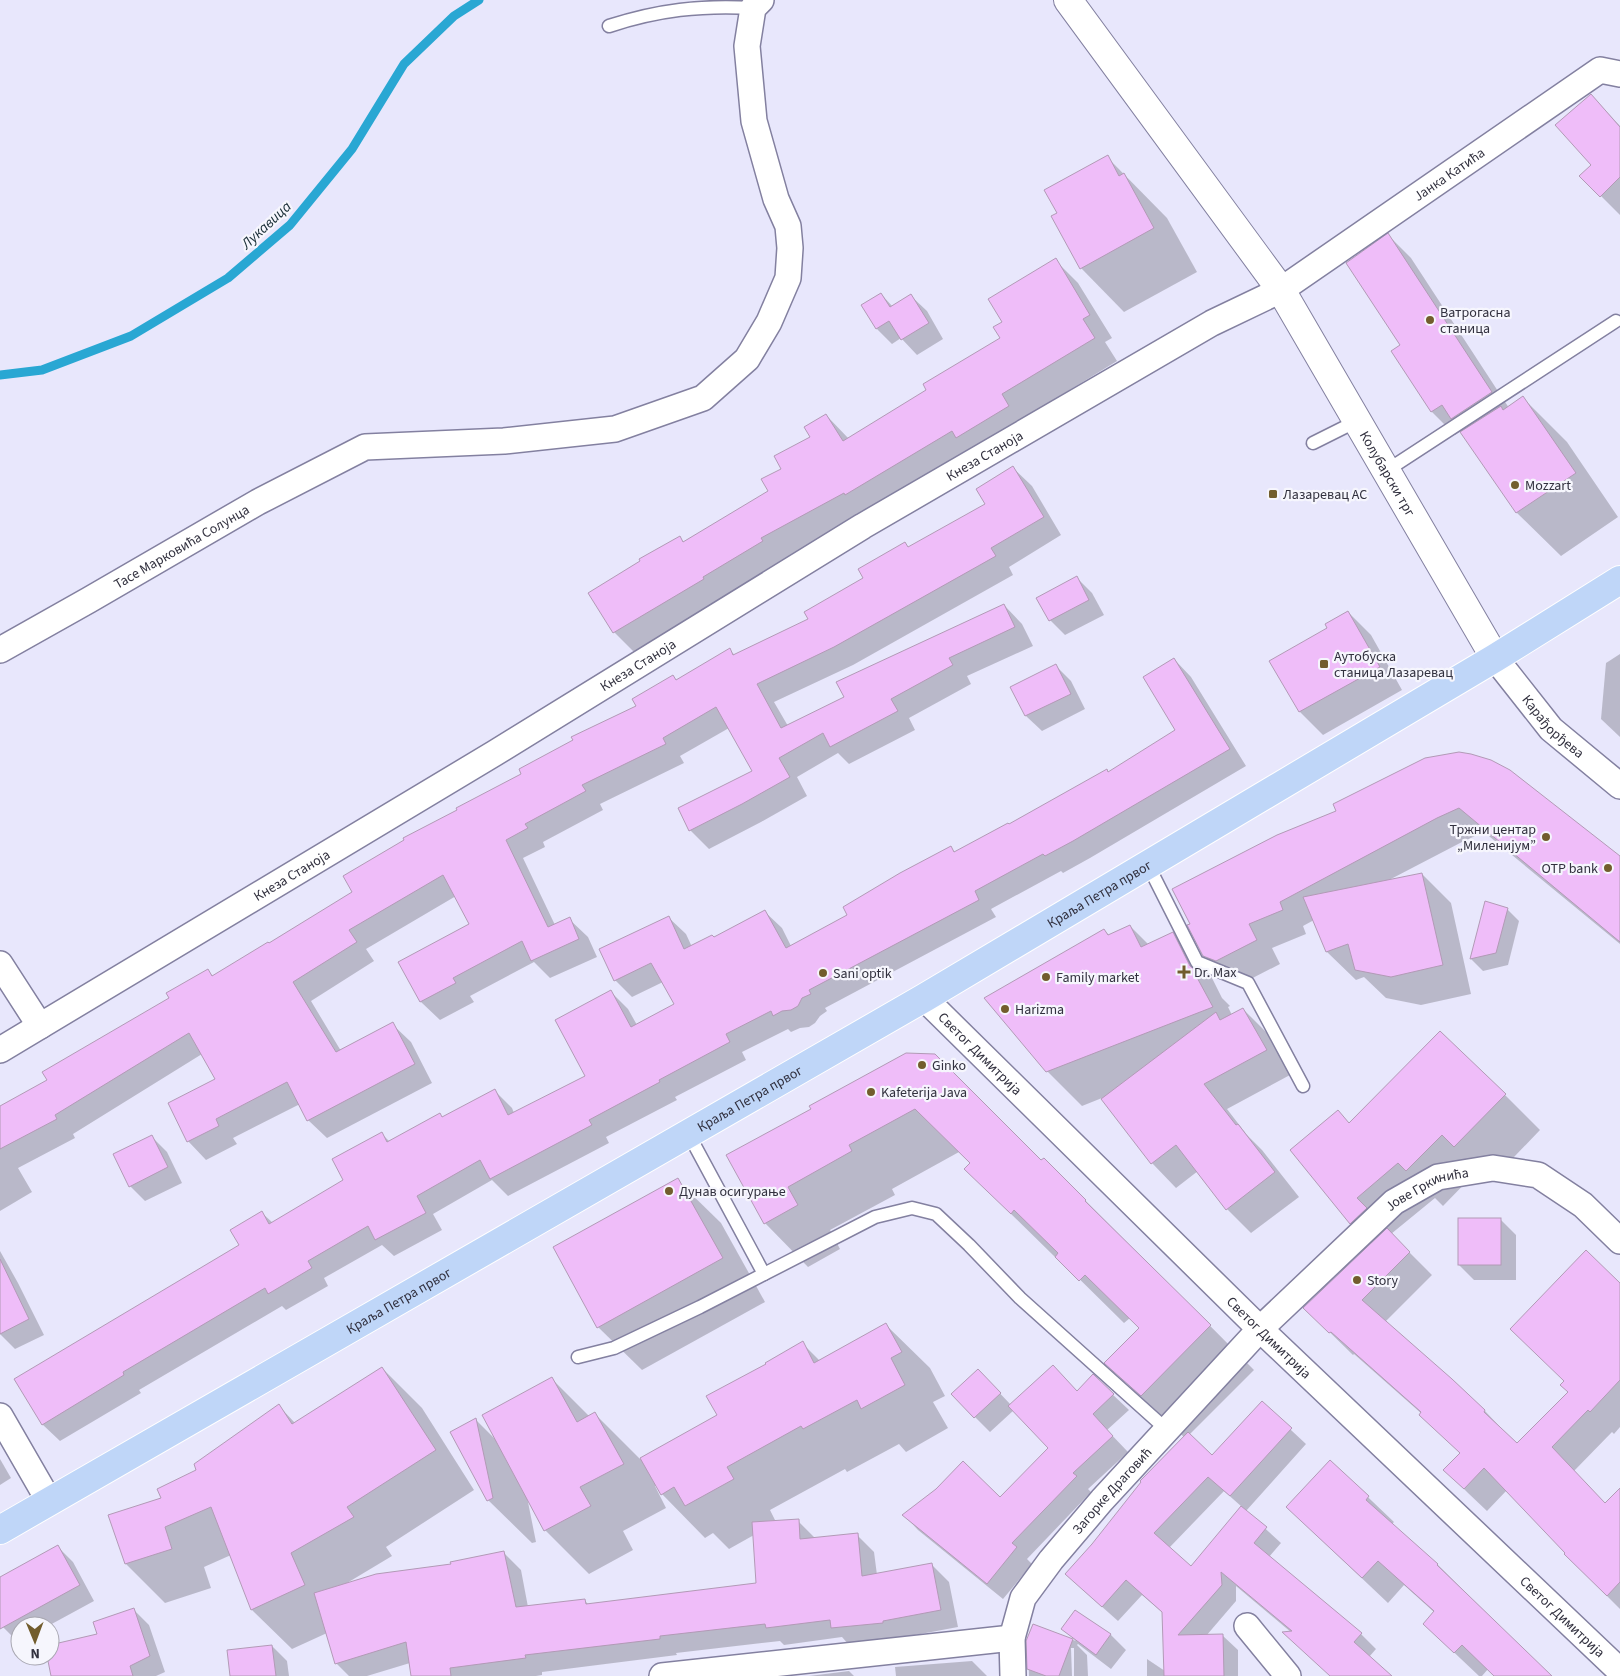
<svg xmlns="http://www.w3.org/2000/svg" width="1620" height="1676" font-family="'Source Sans 3',sans-serif">
	<style>
		.shadow { fill: #0003; fill-rule: evenodd }
		.lines { fill: none; stroke-linecap: round; stroke-linejoin: round }
		.stream { stroke: #29a7d3; stroke-width: 9 }
		.building { fill: #efbdf9; stroke: #b29ab6 }
		.service-casing { stroke: #8380a0; stroke-width: 15 }
		.minor-casing { stroke: #8380a0; stroke-width: 28 }
		.tertiary-casing { stroke: #8380a0; stroke-width: 30 }
		.primary-casing { stroke: #fff; stroke-width: 30 }
		.service { stroke: #fff; stroke-width: 12 }
		.minor { stroke: #fff; stroke-width: 25 }
		.tertiary { stroke: #fff; stroke-width: 28 }
		.primary { stroke: #bfd6f8; stroke-width: 28 }
		.poi-dot { fill: #725d2d; stroke: #f6f6fd; stroke-width: 2 }
		.labels { text-anchor: middle; stroke-width: 4.5; stroke-linejoin: round; paint-order: stroke }
		.street-label { font-size: 14px; fill: #32313f; stroke: #f6f6fd }
		.poi-label { font-size: 14px; fill: #32313f; stroke: #f6f6fd; text-anchor: start }
		.water-label { font-size: 15px; font-style: italic; fill: #182c35; stroke: #f6f6fd }
	</style>
	<rect width="100%" height="100%" fill="#e8e7fc"/>
	<g class="shadow">
		<polygon points="1591,95 1620,126 1620,215 1581,176 1592,165"/>
		<polygon points="1107,157 1167,218 1197,272 1124,312 1081,268 1059,213"/>
		<polygon points="1388,235 1411,258 1509,408 1523,398 1567,442 1618,517 1561,556 1517,513 1461,431 1455,435 1432,412 1393,352 1402,346"/>
		<polygon points="1055,260 1078,283 1112,338 1105,342 1117,361 637,655 614,632 680,538 684,542 770,492 783,469 812,437 826,415 849,439 928,390 1002,338 1004,322"/>
		<polygon points="881,294 893,307 911,296 927,311 943,339 917,355 901,338 892,344 877,329"/>
		<polygon points="1013,468 1032,486 1061,535 1009,567 1013,575 853,665 774,702 788,726 845,697 1004,605 1022,624 1033,646 967,676 971,684 909,718 915,730 849,764 838,753 797,777 807,796 761,822 709,849 690,830 754,772 729,728 680,756 684,763 600,804 603,810 543,842 545,847 523,858 555,925 569,919 588,937 597,957 550,978 534,962 470,996 474,1002 440,1020 421,1002 400,963 470,924 456,896 366,949 374,961 311,1001 341,1051 392,1024 411,1042 432,1083 327,1138 308,1120 300,1104 233,1138 237,1144 206,1160 188,1141 217,1079 202,1054 73,1134 75,1138 18,1168 32,1192 0,1211 0,1107 49,1081 170,998 207,970 214,977 269,945 354,892 523,774 638,706 673,676 677,681 729,650 735,655 810,620 865,578 905,544 909,548 987,504"/>
		<polygon points="1077,578 1092,593 1104,615 1065,635 1050,620"/>
		<polygon points="1348,612 1371,635 1402,690 1323,735 1300,712 1271,662 1329,628"/>
		<polygon points="1620,654 1620,737 1601,719 1606,663"/>
		<polygon points="1174,659 1191,677 1246,766 1090,858 1063,873 1061,871 991,909 996,917 825,1008 827,1011 820,1016 815,1023 809,1027 800,1028 791,1032 788,1029 742,1052 746,1060 675,1097 677,1100 606,1137 609,1143 508,1196 492,1180 433,1214 442,1230 394,1256 382,1245 324,1278 328,1286 286,1310 282,1306 139,1390 141,1393 60,1441 42,1424 241,1246 262,1213 273,1223 345,1180 382,1134 390,1142 443,1118 495,1091 512,1108 514,1113 586,1077 611,992 628,1009 637,1025 675,1005 663,982 632,997 615,980 668,917 686,934 692,947 714,938 764,911 782,928 791,946 849,915 951,848 956,853 1109,773 1177,731"/>
		<polygon points="1056,666 1071,681 1085,709 1042,731 1026,716 1012,687"/>
		<polygon points="1425,759 1620,858 1620,944 1484,832 1462,842 1389,880 1422,874 1451,903 1471,994 1421,1005 1386,998 1364,977 1356,980 1327,952 1314,920 1303,926 1306,934 1272,948 1280,964 1241,984 1228,979 1204,955 1338,811"/>
		<polygon points="1486,903 1507,909 1519,921 1508,965 1483,971 1471,959"/>
		<polygon points="1130,926 1149,945 1172,933 1207,968 1222,998 1230,1006 1228,1007 1232,1015 1243,1009 1268,1034 1290,1075 1227,1109 1247,1135 1262,1150 1299,1197 1251,1233 1227,1209 1198,1171 1176,1188 1152,1163 1102,1098 1082,1106 1047,1071 1104,930 1110,936"/>
		<path d="M 907,1054 L 1064,1179 L 1254,1370 L 1189,1435 L 1212,1457 L 1262,1403 L 1306,1444 L 1246,1511 L 1281,1543 L 1269,1557 L 1361,1634 L 1376,1649 L 1369,1657 L 1390,1676 L 1330,1676 L 1292,1633 L 1236,1586 L 1236,1601 L 1206,1636 L 1222,1635 L 1238,1650 L 1238,1676 L 1147,1676 L 1147,1659 L 1165,1671 L 1163,1613 L 1142,1595 L 1118,1621 L 1082,1589 L 1184,1437 L 1150,1406 L 1106,1363 L 1140,1328 L 1130,1318 L 1124,1323 L 1056,1256 L 1055,1257 L 1009,1212 L 971,1163 L 959,1152 L 892,1189 L 895,1195 L 830,1230 L 840,1249 L 808,1267 L 765,1223 L 813,1110 ZM 1224,1491 L 1242,1507 L 1191,1567 L 1169,1548 Z"/>
		<polygon points="1505,1095 1540,1130 1490,1182 1478,1170 1443,1206 1435,1198 1391,1234 1432,1275 1385,1322 1485,1411 1517,1445 1570,1392 1620,1284 1620,1427 1614,1434 1612,1432 1574,1471 1605,1504 1620,1490 1620,1609 1565,1554 1567,1553 1507,1490 1487,1511 1468,1493 1445,1470 1461,1454 1421,1415 1422,1414 1354,1354 1353,1355 1305,1308 1372,1244 1351,1223 1338,1112 1350,1124"/>
		<polygon points="152,1137 167,1152 182,1183 145,1201 130,1186"/>
		<polygon points="677,1180 721,1223 765,1302 642,1370 598,1327"/>
		<polygon points="1501,1220 1516,1235 1516,1280 1474,1280 1459,1265"/>
		<polygon points="0,1251 18,1283 44,1335 15,1349 0,1334"/>
		<polygon points="886,1325 930,1368 945,1396 933,1402 948,1428 906,1452 899,1444 847,1472 845,1469 770,1510 776,1522 798,1521 815,1538 857,1535 874,1552 877,1575 932,1565 949,1582 958,1627 899,1638 849,1645 842,1637 784,1645 780,1641 676,1653 677,1655 542,1672 542,1675 536,1676 412,1676 410,1663 367,1676 349,1676 336,1663 327,1633 292,1649 252,1610 231,1555 204,1567 211,1588 165,1603 126,1564 110,1516 163,1499 279,1406 295,1423 382,1368 422,1408 474,1490 386,1547 392,1556 347,1583 452,1565 504,1553 521,1570 528,1607 585,1601 589,1605 757,1584 754,1535 729,1549 713,1533 705,1538 662,1494 657,1485 655,1486 666,1508 623,1531 633,1550 589,1574 545,1530 527,1497 536,1542 532,1543 488,1500 476,1420 496,1440 552,1379 590,1417 595,1414 640,1459 719,1416 767,1365 802,1343 820,1361"/>
		<polygon points="1093,1376 1129,1410 1107,1430 1128,1452 1088,1489 1091,1492 1027,1559 1032,1564 1003,1599 918,1530 904,1515 1000,1499 1050,1448 1014,1410 990,1432 975,1417 993,1386 1011,1405 1078,1392"/>
		<polygon points="0,1459 11,1478 0,1485"/>
		<polygon points="1330,1461 1394,1522 1392,1524 1437,1564 1550,1676 1496,1676 1488,1669 1482,1676 1479,1676 1424,1624 1435,1613 1404,1585 1388,1603 1313,1532 1288,1507"/>
		<polygon points="58,1547 73,1562 94,1601 48,1626 20,1626 20,1639 15,1639 0,1624 0,1578"/>
		<polygon points="134,1610 149,1625 165,1672 156,1676 53,1676 48,1656 50,1656 50,1646 99,1635"/>
		<polygon points="1076,1612 1111,1635 1126,1650 1111,1669 1078,1644 1077,1645 1087,1655 1088,1676 1074,1676 1074,1648 1071,1648 1072,1676 1029,1676 1028,1641 1034,1626 1076,1641 1063,1628"/>
		<polygon points="272,1646 287,1661 289,1676 231,1676"/>
		<polygon points="972,1661 987,1676 896,1676 895,1667"/>
		<polygon points="849,1671 854,1676 809,1676"/>
	</g>
	<g class="lines">
		<polyline class="stream" points="0,375 42,370 131,336 228,278 290,225 352,149 404,64 454,16 479,0"/>
	</g>
	<g class="building">
		<polygon points="1591,94 1620,127 1620,177 1600,197 1579,176 1591,165 1555,125"/>
		<polygon points="1108,155 1119,176 1124,173 1154,228 1080,269 1051,216 1057,213 1044,190"/>
		<polygon points="1388,233 1492,392 1451,419 1442,405 1431,412 1391,351 1400,345 1346,263"/>
		<polygon points="1056,258 1090,315 1083,319 1095,338 1002,394 1009,406 956,438 952,431 845,495 844,493 761,538 763,541 703,577 704,579 613,633 588,593 640,561 639,559 680,536 683,542 768,491 761,479 781,469 774,456 810,437 804,427 826,414 843,441 926,390 923,384 1000,338 993,327 1002,322 988,299"/>
		<polygon points="881,293 890,307 911,294 929,323 901,340 889,321 876,329 861,305"/>
		<polygon points="1523,396 1576,473 1516,513 1460,432 1501,406 1503,410"/>
		<polygon points="1013,466 1044,517 991,548 996,556 834,647 757,684 781,728 844,697 836,682 1004,604 1015,627 949,658 953,665 891,699 898,711 830,747 823,733 779,758 790,777 742,804 689,831 678,808 752,771 716,707 663,738 666,744 582,785 586,791 525,824 528,828 506,840 548,927 570,917 579,939 531,961 522,941 453,978 456,983 420,1002 398,962 469,924 443,875 349,930 357,942 293,982 336,1052 393,1022 415,1064 307,1121 287,1082 216,1119 219,1126 187,1142 168,1103 215,1079 189,1033 55,1115 57,1119 0,1149 0,1106 47,1080 42,1072 169,998 166,993 208,969 212,976 268,942 269,943 352,892 343,876 404,840 403,838 457,810 456,808 521,774 519,769 573,740 571,737 636,706 632,699 673,675 676,680 730,648 733,655 808,619 804,612 863,578 858,569 905,542 908,547 985,504 976,489"/>
		<polygon points="1077,576 1089,600 1049,621 1036,598"/>
		<polygon points="1348,611 1380,667 1299,712 1269,661 1327,628 1325,624"/>
		<polygon points="1174,658 1230,749 1073,841 1045,856 1043,854 975,891 979,900 809,990 811,994 802,998 798,1006 791,1010 782,1011 773,1016 771,1011 726,1034 730,1042 659,1080 660,1082 589,1120 592,1125 490,1179 480,1160 417,1196 426,1213 375,1240 368,1226 308,1261 312,1268 268,1294 265,1288 123,1372 124,1375 42,1425 14,1379 239,1245 230,1230 262,1211 269,1224 343,1180 332,1159 382,1132 387,1142 440,1113 442,1117 495,1089 508,1115 585,1076 555,1020 611,990 631,1027 674,1004 651,963 614,981 599,949 669,916 684,949 712,935 714,937 765,910 786,948 847,915 843,907 900,873 951,846 954,852 1008,823 1009,824 1107,769 1108,772 1175,730 1143,677"/>
		<polygon points="1056,664 1071,694 1025,716 1010,687"/>
		<polygon points="1459,752 1471,754 1491,760 1510,770 1620,856 1620,942 1459,808 1437,818 1280,902 1283,910 1249,924 1257,940 1216,961 1203,956 1187,925 1190,924 1172,889 1277,835 1336,811 1333,804 1425,758"/>
		<polygon points="1422,873 1443,965 1391,977 1355,970 1348,944 1326,952 1303,897"/>
		<polygon points="1485,901 1508,908 1496,953 1470,959"/>
		<polygon points="1130,925 1141,947 1173,932 1190,966 1197,971 1194,972 1213,1007 1046,1072 984,998 1104,929 1108,935"/>
		<polygon points="1243,1008 1267,1050 1204,1084 1236,1125 1238,1124 1275,1172 1226,1210 1176,1145 1151,1164 1101,1099 1216,1012 1220,1020"/>
		<polygon points="1440,1031 1506,1094 1454,1147 1442,1135 1406,1171 1398,1163 1357,1198 1367,1208 1350,1224 1290,1150 1338,1110 1349,1123"/>
		<polygon points="906,1053 935,1054 1041,1160 1044,1158 1086,1200 1085,1201 1211,1325 1141,1396 1104,1363 1139,1328 1085,1275 1079,1281 1055,1257 1058,1253 1014,1210 1011,1214 964,1169 970,1163 915,1109 849,1145 852,1151 788,1187 798,1205 764,1224 726,1155 811,1109 809,1106"/>
		<polygon points="152,1135 168,1167 129,1187 113,1154"/>
		<polygon points="678,1178 723,1258 597,1328 553,1247"/>
		<rect x="1458" y="1218" width="43" height="47"/>
		<polygon points="1387,1228 1410,1252 1362,1300 1452,1379 1485,1410 1484,1412 1517,1443 1568,1392 1560,1385 1564,1381 1510,1329 1586,1250 1620,1283 1620,1380 1590,1412 1588,1410 1552,1447 1605,1503 1620,1488 1620,1582 1607,1596 1564,1554 1565,1553 1484,1468 1464,1489 1443,1470 1460,1453 1419,1415 1421,1412 1331,1332 1329,1333 1303,1308"/>
		<polygon points="0,1259 29,1319 0,1334"/>
		<polygon points="886,1323 902,1352 891,1358 905,1385 861,1409 857,1400 803,1429 801,1426 727,1467 734,1479 685,1506 674,1487 661,1495 640,1458 717,1415 706,1396 766,1364 765,1363 803,1341 814,1363"/>
		<polygon points="1053,1365 1077,1391 1093,1374 1114,1394 1093,1414 1113,1436 1073,1473 1077,1476 1012,1543 1017,1547 987,1584 902,1515 936,1489 963,1461 1000,1497 1048,1448 1008,1406"/>
		<polygon points="382,1367 436,1450 347,1507 354,1517 291,1553 305,1585 251,1610 211,1507 165,1527 172,1549 125,1564 108,1515 161,1498 157,1489 196,1470 194,1464 279,1404 292,1424"/>
		<polygon points="978,1369 1001,1393 974,1418 951,1394"/>
		<polygon points="552,1377 577,1422 595,1412 624,1464 580,1487 591,1506 544,1531 482,1415"/>
		<polygon points="1262,1401 1292,1428 1230,1496 1208,1477 1154,1533 1191,1566 1241,1506 1267,1527 1254,1543 1362,1633 1354,1642 1392,1676 1330,1676 1282,1632 1292,1631 1221,1572 1222,1585 1178,1635 1223,1634 1224,1676 1164,1676 1162,1612 1126,1580 1102,1607 1065,1574 1092,1544 1141,1482 1140,1481 1188,1432 1212,1455"/>
		<polygon points="476,1418 493,1498 487,1501 450,1432"/>
		<polygon points="1330,1460 1369,1496 1366,1500 1438,1564 1437,1565 1552,1676 1494,1676 1462,1645 1454,1653 1423,1624 1434,1611 1378,1561 1362,1578 1286,1507"/>
		<polygon points="799,1519 800,1539 858,1533 862,1576 932,1563 941,1610 883,1621 883,1623 831,1628 830,1620 766,1628 765,1624 660,1636 660,1639 525,1655 526,1658 450,1668 451,1676 411,1676 406,1642 335,1664 314,1593 376,1574 451,1564 450,1562 504,1551 516,1607 585,1599 586,1604 756,1583 752,1522"/>
		<polygon points="58,1545 80,1585 0,1629 0,1577"/>
		<polygon points="134,1608 150,1656 130,1666 133,1676 51,1676 47,1656 50,1656 50,1645 97,1634 93,1622"/>
		<polygon points="1075,1610 1111,1634 1096,1655 1061,1629"/>
		<polygon points="1033,1624 1073,1639 1059,1676 1046,1676 1027,1669 1026,1641"/>
		<polygon points="272,1645 276,1676 230,1676 227,1650"/>
	</g>
	<g class="lines">
		<defs>
			<g id="service">
				<path d="M 609,26 C 658,10 701,5 753,8"/>
				<polyline points="1313,443 1357,421"/>
				<polyline points="1386,471 1616,321"/>
				<polyline points="1148,865 1197,962 1248,983 1303,1086"/>
				<polyline points="688,1133 764,1274"/>
				<polyline points="578,1357 614,1348 700,1307 875,1217 912,1208 936,1214 969,1245 1020,1298 1166,1429"/>
			</g>
			<g id="minor">
				<path id="s1" d="M 0,650 L 89,600 L 258,502 L 365,447 L 504,441 L 615,429 L 703,398 L 747,359 L 769,322 L 788,278 L 790,248 L 788,226 L 776,199 L 754,121 L 747,46 L 753,8 L 761,0"/>
				<path id="s2" d="M 1495,658 L 1551,729 L 1620,786"/>
				<polyline points="0,964 40,1026"/>
				<path id="s3" d="M 924,998 L 1260,1329 L 1620,1671"/>
				<path id="s4" d="M 0,1050 L 495,753 L 863,526 L 1212,323 L 1281,290 L 1600,70 L 1620,74"/>
				<polyline points="0,1416 49,1501"/>
				<polyline points="1247,1626 1288,1676"/>
				<polyline points="662,1676 1012,1638"/>
				<path id="s5" d="M 1013,1676 L 1012,1638 L 1023,1598 L 1051,1560 L 1102,1500 L 1260,1329 L 1394,1202 L 1438,1177 L 1493,1168 L 1538,1175 L 1583,1205 L 1620,1241"/>
			</g>
			<g id="tertiary">
				<path id="s6" d="M 1068,0 L 1281,290 L 1495,658"/>
			</g>
			<g id="primary">
				<path id="s7" d="M 0,1530 L 924,998 L 1495,658 L 1620,580"/>
			</g>
		</defs>
		<use href="#service" class="service-casing"/>
		<use href="#minor" class="minor-casing"/>
		<use href="#tertiary" class="tertiary-casing"/>
		<use href="#primary" class="primary-casing"/>
		<use href="#service" class="service"/>
		<use href="#minor" class="minor"/>
		<use href="#tertiary" class="tertiary"/>
		<use href="#primary" class="primary"/>
	</g>
	<g class="poi-dot">
		<circle cx="1430" cy="320" r="5"/>
		<circle cx="1515" cy="485" r="5"/>
		<rect x="1268" y="489" width="10" height="10" rx="2.5"/>
		<rect x="1319" y="659" width="10" height="10" rx="2.5"/>
		<circle cx="1546" cy="837" r="5"/>
		<circle cx="1608" cy="868" r="5"/>
		<path d="M1181.5 964.5h5v5h5v5h-5v5h-5v-5h-5v-5h5z"/>
		<circle cx="823" cy="973" r="5"/>
		<circle cx="1046" cy="977" r="5"/>
		<circle cx="1005" cy="1009" r="5"/>
		<circle cx="922" cy="1065" r="5"/>
		<circle cx="871" cy="1092" r="5"/>
		<circle cx="669" cy="1191" r="5"/>
		<circle cx="1357" cy="1280" r="5"/>
	</g>
	<g class="labels">
		<g class="street-label">
			<text dy="5" stroke="none"><textPath href="#s4" startOffset="1694">Јанка Катића</textPath></text>
			<text dy="5" stroke="none"><textPath href="#s4" startOffset="1150">Кнеза Станоја</textPath></text>
			<text dy="5" stroke="none"><textPath href="#s6" startOffset="572">Колубарски трг</textPath></text>
			<text dy="5" stroke="none"><textPath href="#s1" startOffset="209">Тасе Марковића Солунца</textPath></text>
			<text dy="5" stroke="none"><textPath href="#s4" startOffset="745">Кнеза Станоја</textPath></text>
			<text dy="5" stroke="none"><textPath href="#s2" startOffset="90">Карађорђева</textPath></text>
			<text dy="5" stroke="none"><textPath href="#s4" startOffset="340">Кнеза Станоја</textPath></text>
			<text dy="5" stroke="none"><textPath href="#s7" startOffset="1270">Краља Петра првог</textPath></text>
			<text dy="5" stroke="none"><textPath href="#s3" startOffset="79">Светог Димитрија</textPath></text>
			<text dy="5" stroke="none"><textPath href="#s7" startOffset="865">Краља Петра првог</textPath></text>
			<text dy="5" stroke="none"><textPath href="#s5" startOffset="659">Јове Гркинића</textPath></text>
			<text dy="5" stroke="none"><textPath href="#s7" startOffset="460">Краља Петра првог</textPath></text>
			<text dy="5" stroke="none"><textPath href="#s3" startOffset="484">Светог Димитрија</textPath></text>
			<text dy="5" stroke="none"><textPath href="#s5" startOffset="219">Загорке Драговић</textPath></text>
			<text dy="5" stroke="none"><textPath href="#s3" startOffset="889">Светог Димитрија</textPath></text>
		</g>
		<g class="poi-label">
			<text x="1440" y="317">Ватрогасна<tspan x="1440" dy="16">станица</tspan></text>
			<text x="1525" y="490">Mozzart</text>
			<text x="1283" y="499">Лазаревац АС</text>
			<text x="1334" y="661">Аутобуска<tspan x="1334" dy="16">станица Лазаревац</tspan></text>
			<text x="1536" y="834" text-anchor="end">Тржни центар<tspan x="1536" dy="16">„Миленијум”</tspan></text>
			<text x="1598" y="873" text-anchor="end">OTP bank</text>
			<text x="1194" y="977">Dr. Max</text>
			<text x="833" y="978">Sani optik</text>
			<text x="1056" y="982">Family market</text>
			<text x="1015" y="1014">Harizma</text>
			<text x="932" y="1070">Ginko</text>
			<text x="881" y="1097">Kafeterija Java</text>
			<text x="679" y="1196">Дунав осигурање</text>
			<text x="1367" y="1285">Story</text>
		</g>
		<g class="water-label">
			<text transform="translate(266 225) rotate(-43)" y="5">Лукавица</text>
		</g>
	</g>
	<g transform="translate(35 1641) rotate(179)"><circle r="24" fill="#f6f6fd" stroke="#a8a7b1"/>
	<path d="M0-4L9 19L0 12L-9 19Z" fill="#725d2d"/>
	<text y="-8" font-size="14" font-weight="bold" text-anchor="middle" fill="#32313f">N</text>
	</g>
</svg>
